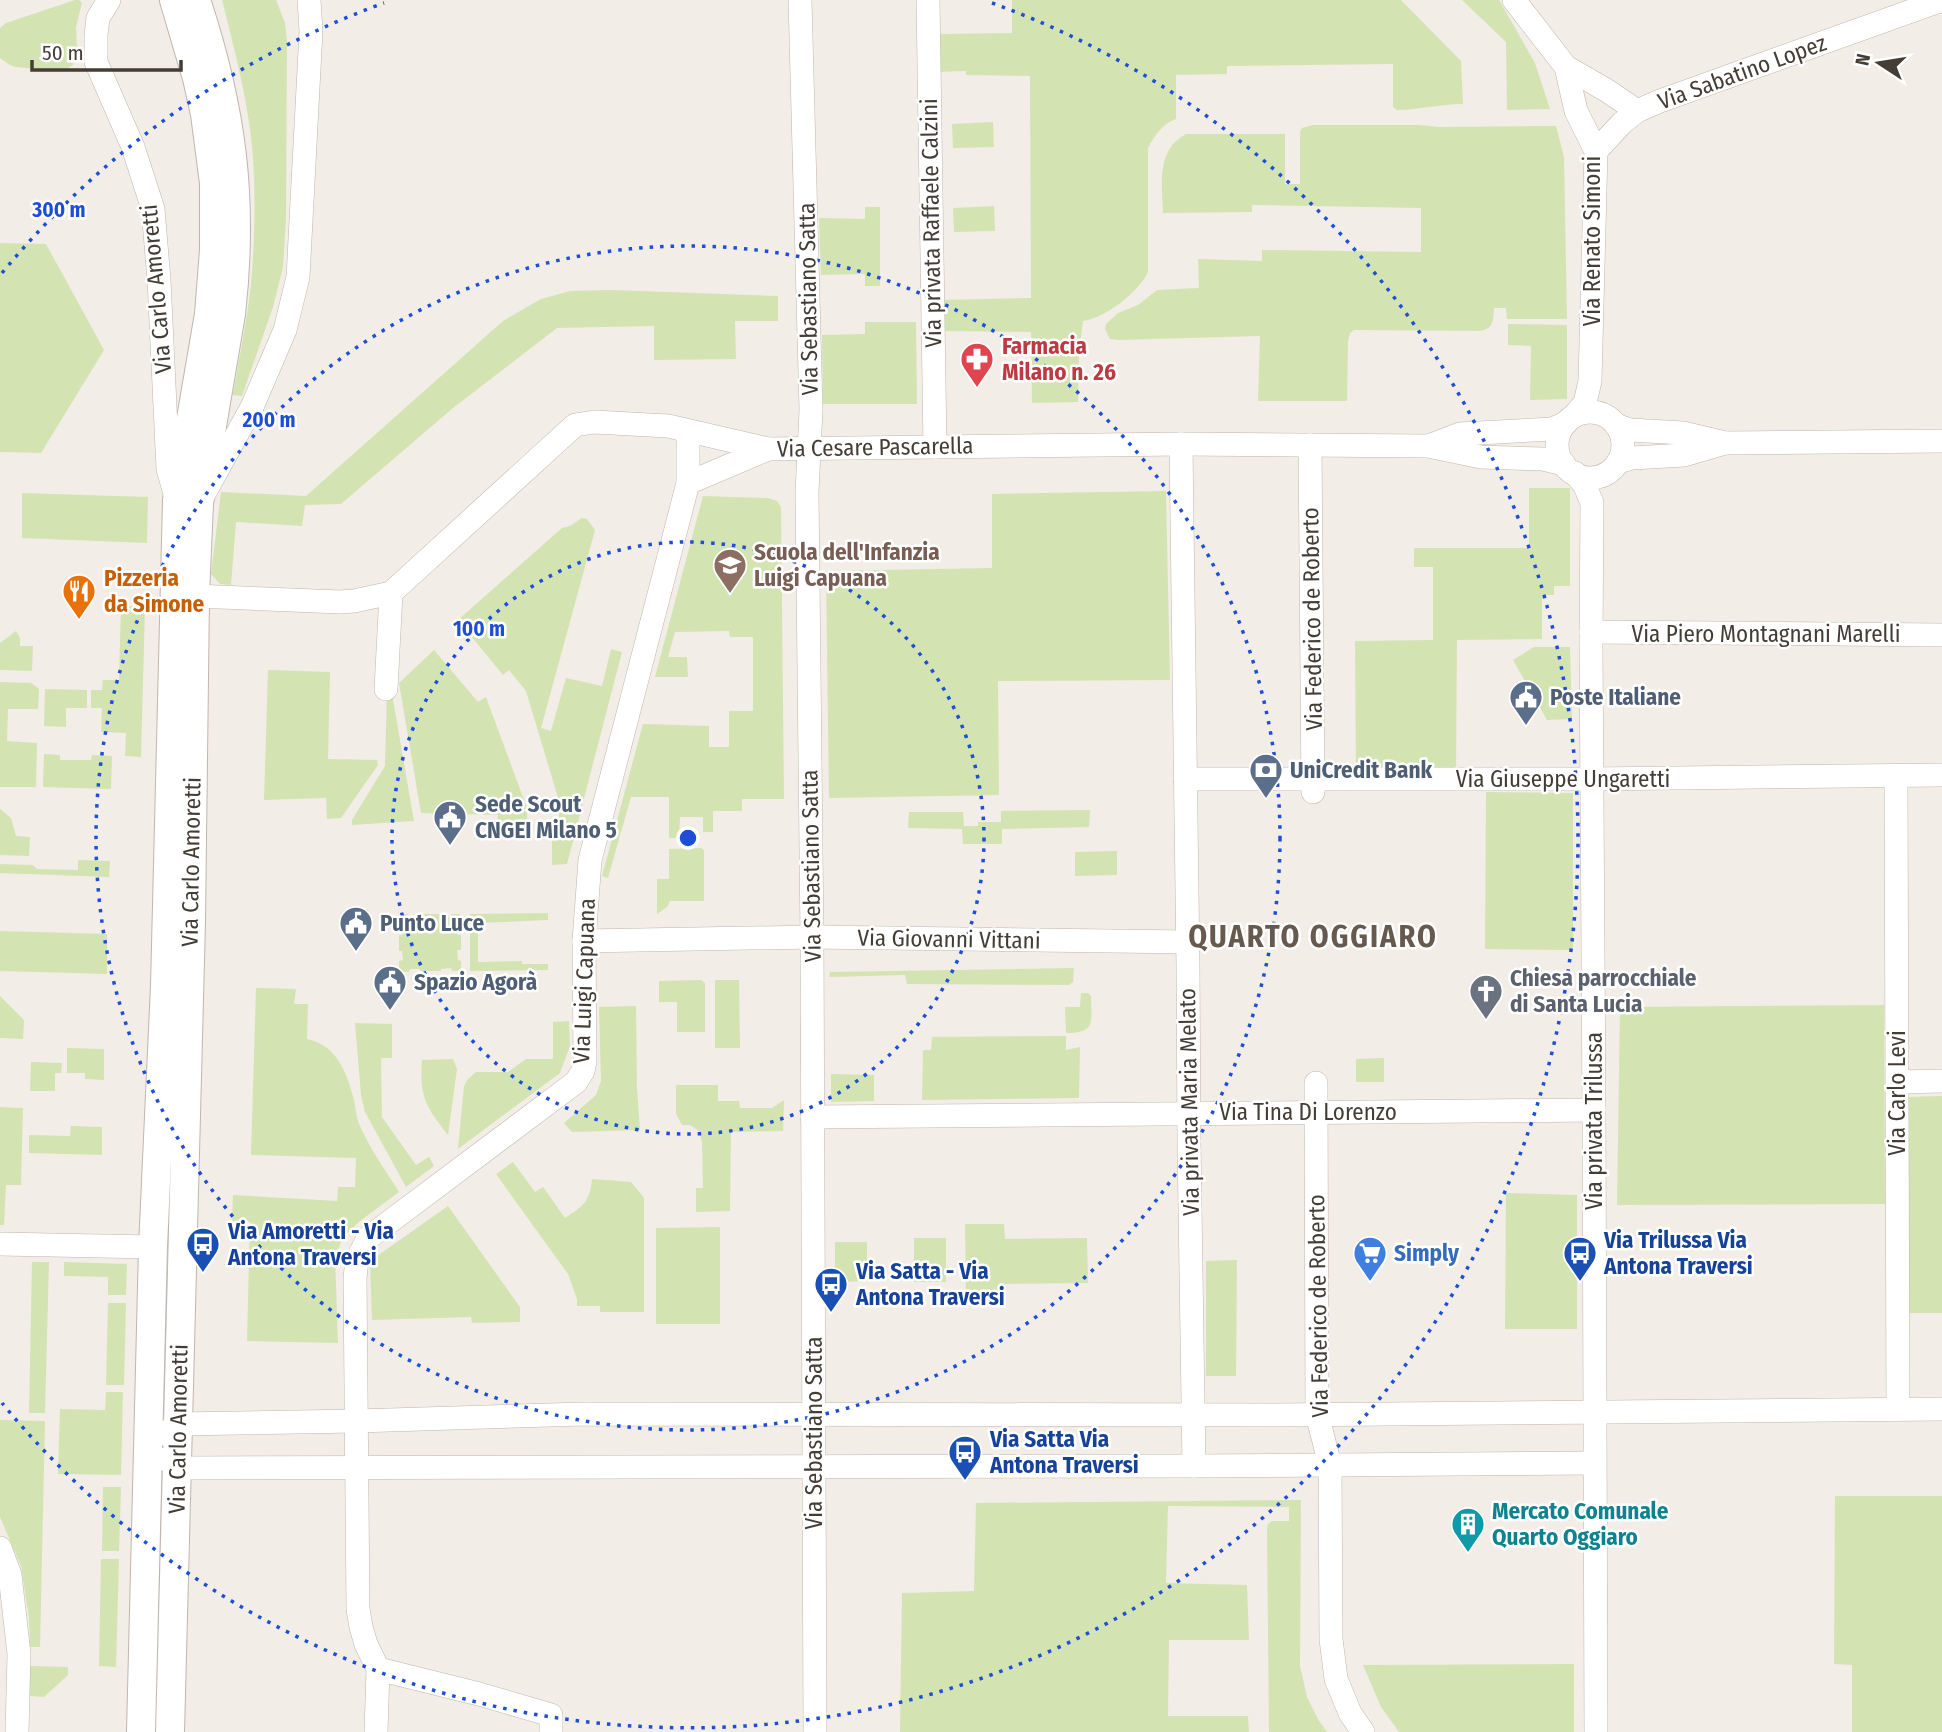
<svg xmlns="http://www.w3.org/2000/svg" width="1942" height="1732" font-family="'Fira Sans Condensed',sans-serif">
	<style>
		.green { fill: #d3e4b2 }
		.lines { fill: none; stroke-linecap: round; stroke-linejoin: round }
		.minor-casing { stroke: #c0b6ad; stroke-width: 24 }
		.tertiary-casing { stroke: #c0b6ad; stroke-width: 30 }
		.minor { stroke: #fff; stroke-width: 23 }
		.tertiary { stroke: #fff; stroke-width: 28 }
		.ring { fill: none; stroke: #1d4ed8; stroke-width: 3.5; stroke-dasharray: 3.5 7 }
		.labels { text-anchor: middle; stroke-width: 5; stroke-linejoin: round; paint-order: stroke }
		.street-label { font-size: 23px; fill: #443d36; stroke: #fff }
		.health-label { font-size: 23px; font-weight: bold; fill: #be3a42; stroke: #fff; text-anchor: start }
		.education-label { font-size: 23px; font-weight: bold; fill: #785e54; stroke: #fff; text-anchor: start }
		.food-label { font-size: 23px; font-weight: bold; fill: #c56008; stroke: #fff; text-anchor: start }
		.service-label { font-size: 23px; font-weight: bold; fill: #4e5e75; stroke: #fff; text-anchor: start }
		.worship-label { font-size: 23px; font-weight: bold; fill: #5b616d; stroke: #fff; text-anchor: start }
		.transit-label { font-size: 23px; font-weight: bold; fill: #164399; stroke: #fff; text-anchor: start }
		.shop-label { font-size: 23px; font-weight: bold; fill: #366cbe; stroke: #fff; text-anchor: start }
		.culture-label { font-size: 23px; font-weight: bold; fill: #0d838f; stroke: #fff; text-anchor: start }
		.district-label { font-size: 30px; font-weight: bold; letter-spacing: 2px; fill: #665a4e; stroke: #fff }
		.centre { fill: #1d4ed8; stroke: #fff; stroke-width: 3.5 }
		.ring-label { font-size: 21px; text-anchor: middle; font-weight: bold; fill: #1d4ed8; stroke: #fff; stroke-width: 5; stroke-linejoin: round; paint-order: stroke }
	</style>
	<rect width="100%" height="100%" fill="#f2ede6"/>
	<g class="green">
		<polygon points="75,0 79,0 82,3 76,27 77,50 73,65 65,70 59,71 16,67 10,65 0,58 0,28 6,23"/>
		<path d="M 222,0 L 276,0 L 285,23 L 287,41 L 286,219 L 283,267 L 273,307 L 242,396 L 233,395 C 239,358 247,321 251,284 C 255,239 256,191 252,146 C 247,96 234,48 222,0 Z"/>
		<path d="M 1012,0 L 1401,0 L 1461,61 L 1463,104 C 1440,104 1419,110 1397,110 L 1393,107 L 1393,64 L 1227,66 L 1227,74 L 1176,75 L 1176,119 C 1162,124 1155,135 1148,148 L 1148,272 C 1138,293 1105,318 1083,321 L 1079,352 L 1078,402 L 1032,403 L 1031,332 L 942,331 L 941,300 L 1031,298 L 1030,76 L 966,75 L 966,71 L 937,72 L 939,34 L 1012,33 Z"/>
		<polygon points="1462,0 1499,0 1535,63 1550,109 1507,110 1506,42"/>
		<polygon points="993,122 994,147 953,148 952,124"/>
		<path d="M 1419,125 L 1439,127 L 1556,126 L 1564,157 L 1567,319 L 1507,319 L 1506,308 L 1494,308 C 1493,321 1494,329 1479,331 L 1354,330 L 1350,333 L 1348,341 L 1347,401 L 1258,401 L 1260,336 L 1119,340 L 1110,339 L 1105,329 L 1106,324 L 1118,313 L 1138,305 L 1157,290 L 1199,288 L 1198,259 L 1262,261 L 1262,250 L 1421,252 L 1421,208 L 1252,205 L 1252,212 L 1163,213 C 1162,184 1156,150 1186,134 L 1285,134 L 1285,184 L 1300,184 L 1300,132 L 1302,128 L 1313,125 Z"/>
		<polygon points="994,206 995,231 954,232 953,208"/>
		<polygon points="865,207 880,207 880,286 865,286 865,274 821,275 819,218 865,219"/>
		<polygon points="0,243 46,244 104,350 41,453 0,452"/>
		<polygon points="612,290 778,296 778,321 735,321 736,359 654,360 654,326 557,328 453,408 341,504 305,505 302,526 236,522 231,585 220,584 211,574 221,492 306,496 503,321 541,299 570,291"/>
		<polygon points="865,322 916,322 917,404 823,404 822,335 865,334"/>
		<polygon points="1508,324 1567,325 1567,399 1530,400 1531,346 1508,345"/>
		<polygon points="1529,488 1570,488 1570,586 1554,586 1554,595 1542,595 1542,639 1457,640 1456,768 1356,769 1355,641 1433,640 1433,567 1414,567 1414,548 1529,548"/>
		<polygon points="1166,491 1170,680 998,681 999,795 829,798 826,571 992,568 992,494"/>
		<polygon points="22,493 148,497 147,543 22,538"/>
		<polygon points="703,496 768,498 777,501 781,507 784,799 742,799 742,811 713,811 713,832 703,832 703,817 680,817 679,838 669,838 669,797 631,797 608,878 602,876 643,724 709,726 709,747 729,747 729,711 753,711 753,637 730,637 729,631 675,632 668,657 687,657 688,677 655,677"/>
		<polygon points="582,518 587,519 595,530 541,728 551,731 566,678 602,686 611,649 622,652 567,864 552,865 552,825 559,825 559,801 526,691 509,670 503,675 458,620 562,528 570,526"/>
		<polygon points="121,606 145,607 141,757 125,756 126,733 101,732 102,708 91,708 91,690 102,690 103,680 119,680"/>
		<polygon points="16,631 20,638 20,646 33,646 32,671 0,670 0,643"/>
		<polygon points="1534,647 1570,647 1572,719 1547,720 1513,660"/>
		<polygon points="434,650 478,702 486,697 527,808 527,823 515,823 515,828 497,828 498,815 421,813 399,683"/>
		<polygon points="268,670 330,672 328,759 377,760 378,765 341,818 327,819 326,798 264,800"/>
		<polygon points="0,682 31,683 39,689 38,709 8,709 7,741 37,743 36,787 0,787"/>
		<polygon points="391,688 414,821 352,825 352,820 385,766 387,690"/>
		<polygon points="45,689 87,690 87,708 66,708 66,727 44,726"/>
		<polygon points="44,754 60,755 60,760 91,760 92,755 112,756 111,789 43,787"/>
		<polygon points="1486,792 1573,793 1573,950 1485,949"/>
		<polygon points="0,809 11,818 16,836 30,837 29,856 0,855"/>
		<polygon points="1090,810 1089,827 1002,829 1002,844 963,844 962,829 908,828 909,812 963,812 964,826 978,826 978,822 1001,822 1001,811"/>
		<polygon points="701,848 704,850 704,901 670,901 667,907 657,914 657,879 669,879 669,849"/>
		<polygon points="1117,851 1117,875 1075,876 1075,852"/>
		<polygon points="78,860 110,861 109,877 0,873 0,864 33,865 37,869 78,870"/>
		<polygon points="548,913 548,920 478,923 478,962 522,961 522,964 548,964 548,970 470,971 470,914"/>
		<polygon points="408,914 409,917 419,917 420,914 440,914 441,917 451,917 451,914 460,914 461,925 457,925 458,935 461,935 461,950 457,950 458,960 461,961 461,971 452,971 451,968 441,969 441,971 420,971 420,969 410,969 409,972 399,972 399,961 403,960 402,951 399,951 399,935 402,935 402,926 399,925 399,915"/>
		<polygon points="0,931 107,934 107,974 0,971"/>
		<polygon points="1074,968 1073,982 1069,985 907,984 905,975 829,977 830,972"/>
		<polygon points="701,980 705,983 705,1032 677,1032 677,1002 659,1002 659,981"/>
		<polygon points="715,980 739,980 740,1048 715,1048"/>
		<path d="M 256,988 L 296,989 L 294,1004 L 308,1004 L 307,1039 C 337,1045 347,1073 354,1100 C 356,1109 356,1118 360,1126 C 370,1149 386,1171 399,1192 L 360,1221 L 344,1236 L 335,1256 L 338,1343 L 247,1341 L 250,1222 L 232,1221 L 233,1195 L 337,1201 L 338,1187 L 355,1187 L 356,1158 L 251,1155 Z"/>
		<path d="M 1081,993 L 1088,993 L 1091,996 C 1091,1021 1097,1033 1066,1033 L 1065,1007 L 1080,1007 Z"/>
		<polygon points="0,996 24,1020 23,1039 0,1038"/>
		<polygon points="1884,1005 1885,1204 1617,1205 1620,1007"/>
		<polygon points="636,1006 637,1089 640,1130 572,1132 564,1123 596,1095 601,1081 599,1007"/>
		<polygon points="569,1021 570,1046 560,1073 458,1149 464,1086 467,1080 476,1072 508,1072 526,1059 553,1059 553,1022"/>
		<polygon points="355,1023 392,1024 392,1058 381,1058 382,1117 416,1165 429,1157 434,1166 406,1187 365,1112 361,1095"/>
		<polygon points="1066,1036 1066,1050 1080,1047 1079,1098 922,1100 923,1050 931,1050 932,1037"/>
		<polygon points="67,1048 104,1049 104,1080 85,1079 85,1073 67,1073"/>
		<polygon points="1384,1058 1384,1082 1356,1082 1356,1059"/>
		<path d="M 453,1059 L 457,1069 L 448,1135 C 426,1107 419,1097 422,1060 Z"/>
		<polygon points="31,1062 62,1063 61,1073 55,1073 55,1091 30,1091"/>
		<polygon points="831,1074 874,1075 874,1101 831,1102"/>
		<polygon points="676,1085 718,1085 718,1101 739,1101 740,1108 772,1108 784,1100 783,1131 731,1132 730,1211 696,1212 696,1188 703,1188 702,1142 699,1131 690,1125 682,1125 676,1114"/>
		<polygon points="1942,1096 1942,1313 1905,1313 1909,1097"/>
		<polygon points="0,1107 23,1108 21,1185 6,1185 4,1225 0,1225"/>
		<polygon points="71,1126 102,1127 102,1155 29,1153 29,1135 70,1136"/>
		<path d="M 513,1162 L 535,1192 L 543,1187 L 565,1218 C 583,1206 590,1202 592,1179 L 631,1182 L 644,1198 L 644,1312 L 600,1312 L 600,1306 L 577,1306 L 577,1299 L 568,1274 L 496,1174 Z"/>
		<polygon points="1506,1193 1577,1195 1577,1329 1505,1329"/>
		<polygon points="448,1206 520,1307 520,1322 472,1323 471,1317 372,1320 370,1261"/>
		<polygon points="965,1224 1004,1224 1005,1239 1087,1238 1088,1283 1005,1284 1005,1295 966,1296"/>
		<polygon points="720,1227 720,1324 656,1324 656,1228"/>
		<rect x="914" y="1238" width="32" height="44"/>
		<polygon points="835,1242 867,1242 867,1281 835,1282"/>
		<polygon points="1237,1260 1236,1376 1206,1376 1206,1261"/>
		<polygon points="32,1262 49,1262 45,1413 29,1413"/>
		<polygon points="64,1262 127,1264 126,1295 108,1295 108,1277 64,1276"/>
		<polygon points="108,1303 126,1303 124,1385 106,1385"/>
		<polygon points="106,1392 123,1392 121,1475 58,1474 60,1409 105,1410"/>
		<polygon points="0,1420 45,1421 40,1647 30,1647 29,1618 21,1566 0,1517"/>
		<polygon points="103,1487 121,1487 119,1551 102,1551"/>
		<polygon points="1835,1496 1942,1496 1942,1732 1852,1732 1852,1665 1834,1664"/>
		<polygon points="1301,1500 1300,1666 1307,1697 1319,1721 1327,1732 1269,1732 1267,1528 1268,1524 1272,1521 1289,1521 1289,1507 1168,1506 1166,1583 1247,1585 1249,1640 1169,1640 1168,1716 1248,1716 1249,1732 900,1732 902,1593 974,1591 976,1503"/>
		<polygon points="101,1559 119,1559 116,1667 99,1666"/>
		<polygon points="1574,1664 1574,1732 1399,1732 1381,1707 1363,1665"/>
		<polygon points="29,1666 68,1667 68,1675 44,1697 29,1696"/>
	</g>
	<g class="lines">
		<defs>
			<g id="minor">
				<polyline points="109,0 98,18 96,35 96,62 133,147 153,209 159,280 168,469 176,497"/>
				<polyline points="800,0 811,410 807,492 812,937 815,1732"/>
				<polyline points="928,0 935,447"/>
				<polyline points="1514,0 1566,67 1606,90 1637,111"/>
				<polyline points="1566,67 1576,111 1596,151 1590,381 1585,403 1574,416"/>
				<polyline points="1596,151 1622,123 1637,111 1660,101 1942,0"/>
				<circle cx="1590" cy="445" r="33"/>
				<polyline points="1616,425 1630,430 1683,433 1725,443 1942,441"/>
				<polyline points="1181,444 1188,966 1189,1142 1194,1466"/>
				<polyline points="1310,445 1313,792"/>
				<polyline points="1429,446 1460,434 1552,429 1566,423"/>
				<polyline points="1618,462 1632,458 1684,455 1725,443"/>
				<polyline points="1575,473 1585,486 1592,503 1591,643 1594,1110 1596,1732"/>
				<polyline points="688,483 768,449"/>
				<polyline points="204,494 252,407 285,330 298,277 311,31 309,0"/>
				<polyline points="195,596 340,602 354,601 391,593 575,425 594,422 668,426 768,449 1181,444 1428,446 1481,457 1543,459 1564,464"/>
				<polyline points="1591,632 1942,635"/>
				<polyline points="386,689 391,593"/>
				<polyline points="1896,776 1898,1409"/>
				<polyline points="1185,779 1592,779 1942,775"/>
				<polyline points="584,941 812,937 1188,942"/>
				<polyline points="1898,1082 1942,1081"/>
				<polyline points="1316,1083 1317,1414 1330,1465 1331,1639 1336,1679 1350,1713 1363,1732"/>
				<polyline points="812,1117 1594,1110"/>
				<polyline points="0,1244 153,1247"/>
				<polyline points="164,1434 178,1424 357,1421 583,1414 1278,1415 1942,1409"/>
				<polyline points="166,1459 178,1468 1194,1466 1594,1463"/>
				<polyline points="0,1548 10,1575 19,1654 17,1732"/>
				<polyline points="378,1669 479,1694 551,1715 551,1732"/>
				<polyline points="376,1732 378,1669 366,1644 361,1627 358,1609 355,1278 357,1260 368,1238 576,1082 583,1071 585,1061 584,941 590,860 688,483 688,432"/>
			</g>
			<g id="tertiary">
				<polyline points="141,1732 153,1247 165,986 177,500 209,314 214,250 214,183 205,114 197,78 174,0"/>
				<path d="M 170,1732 L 191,922 L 195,596 L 199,503 L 231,314 C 244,199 232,109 196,0"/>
			</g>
		</defs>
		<use href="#minor" class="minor-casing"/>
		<use href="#tertiary" class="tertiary-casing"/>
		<use href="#minor" class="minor"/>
		<use href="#tertiary" class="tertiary"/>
	</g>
	<g class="ring">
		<circle cx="688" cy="838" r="296"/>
		<circle cx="688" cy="838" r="592"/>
		<path d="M2 273A889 889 0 0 1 384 3M992 3A889 889 0 1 1 2 1403"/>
	</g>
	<defs>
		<symbol id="pharmacy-pin" viewBox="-11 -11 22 30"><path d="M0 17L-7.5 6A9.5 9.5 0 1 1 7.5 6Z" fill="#e0444e" stroke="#fff"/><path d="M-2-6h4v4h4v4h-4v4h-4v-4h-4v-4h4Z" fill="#fff"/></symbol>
		<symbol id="school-pin" viewBox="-11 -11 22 30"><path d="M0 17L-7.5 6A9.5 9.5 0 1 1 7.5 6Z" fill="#8d6e63" stroke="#fff"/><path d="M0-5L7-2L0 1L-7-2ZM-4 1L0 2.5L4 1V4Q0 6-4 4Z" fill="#fff"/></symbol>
		<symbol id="restaurant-pin" viewBox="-11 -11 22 30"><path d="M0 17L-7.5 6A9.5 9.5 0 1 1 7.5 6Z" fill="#e8710a" stroke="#fff"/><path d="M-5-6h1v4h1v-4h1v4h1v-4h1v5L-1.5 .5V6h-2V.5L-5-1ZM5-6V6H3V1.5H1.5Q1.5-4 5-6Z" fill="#fff"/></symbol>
		<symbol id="civic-pin" viewBox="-11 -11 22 30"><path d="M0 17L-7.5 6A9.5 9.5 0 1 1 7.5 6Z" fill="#5c6f8a" stroke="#fff"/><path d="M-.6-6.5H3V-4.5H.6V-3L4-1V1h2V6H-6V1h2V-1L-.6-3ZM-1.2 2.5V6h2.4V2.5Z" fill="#fff"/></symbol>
		<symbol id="bank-pin" viewBox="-11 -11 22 30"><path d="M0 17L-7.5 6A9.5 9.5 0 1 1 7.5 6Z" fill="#5c6f8a" stroke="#fff"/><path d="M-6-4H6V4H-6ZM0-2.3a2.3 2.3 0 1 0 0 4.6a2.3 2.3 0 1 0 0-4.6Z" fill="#fff"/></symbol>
		<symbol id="church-pin" viewBox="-11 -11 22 30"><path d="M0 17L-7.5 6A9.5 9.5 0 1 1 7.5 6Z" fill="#6b7280" stroke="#fff"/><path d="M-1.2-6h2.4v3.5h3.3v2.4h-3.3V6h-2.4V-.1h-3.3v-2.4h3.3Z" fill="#fff"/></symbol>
		<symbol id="bus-pin" viewBox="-11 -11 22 30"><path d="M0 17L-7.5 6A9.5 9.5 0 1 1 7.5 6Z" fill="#1a4fb4" stroke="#fff"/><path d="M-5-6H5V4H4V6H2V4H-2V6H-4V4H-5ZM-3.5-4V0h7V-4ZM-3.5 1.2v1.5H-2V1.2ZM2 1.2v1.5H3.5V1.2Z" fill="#fff"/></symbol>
		<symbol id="supermarket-pin" viewBox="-11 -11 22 30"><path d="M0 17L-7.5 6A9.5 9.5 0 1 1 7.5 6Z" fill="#3f7fe0" stroke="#fff"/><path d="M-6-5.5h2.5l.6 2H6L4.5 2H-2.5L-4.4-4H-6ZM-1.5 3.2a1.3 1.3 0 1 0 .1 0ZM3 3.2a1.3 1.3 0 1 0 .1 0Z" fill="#fff"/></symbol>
		<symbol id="building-pin" viewBox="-11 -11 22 30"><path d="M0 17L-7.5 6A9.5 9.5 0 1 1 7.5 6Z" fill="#0f9aa8" stroke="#fff"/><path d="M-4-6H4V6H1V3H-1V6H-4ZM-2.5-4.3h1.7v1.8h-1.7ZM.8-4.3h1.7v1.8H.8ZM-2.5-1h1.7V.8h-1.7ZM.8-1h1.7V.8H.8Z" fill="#fff"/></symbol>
	</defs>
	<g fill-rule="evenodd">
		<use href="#pharmacy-pin" x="958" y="340" width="38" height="52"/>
		<use href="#school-pin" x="711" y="546" width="38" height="52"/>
		<use href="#restaurant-pin" x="60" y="572" width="38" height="52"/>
		<use href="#civic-pin" x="1507" y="678" width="38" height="52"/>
		<use href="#bank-pin" x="1247" y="751" width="38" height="52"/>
		<use href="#civic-pin" x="431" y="798" width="38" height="52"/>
		<use href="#civic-pin" x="337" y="904" width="38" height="52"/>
		<use href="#civic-pin" x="371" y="963" width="38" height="52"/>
		<use href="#church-pin" x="1467" y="972" width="38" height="52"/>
		<use href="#bus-pin" x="184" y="1225" width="38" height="52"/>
		<use href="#supermarket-pin" x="1351" y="1234" width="38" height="52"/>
		<use href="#bus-pin" x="1561" y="1234" width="38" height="52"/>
		<use href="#bus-pin" x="812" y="1265" width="38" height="52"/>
		<use href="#bus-pin" x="946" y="1433" width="38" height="52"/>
		<use href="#building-pin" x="1449" y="1505" width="38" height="52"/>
	</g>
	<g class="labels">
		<g class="street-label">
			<text transform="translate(1742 72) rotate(-20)" y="8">Via Sabatino Lopez</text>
			<text transform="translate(931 223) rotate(-91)" y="8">Via privata Raffaele Calzini</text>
			<text transform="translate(1592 241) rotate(-90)" y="8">Via Renato Simoni</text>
			<text transform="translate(156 289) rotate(-95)" y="8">Via Carlo Amoretti</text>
			<text transform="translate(808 299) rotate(-91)" y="8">Via Sebastiano Satta</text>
			<text transform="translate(875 447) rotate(-1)" y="8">Via Cesare Pascarella</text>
			<text transform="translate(1312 619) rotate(-91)" y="8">Via Federico de Roberto</text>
			<text x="1766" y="642">Via Piero Montagnani Marelli</text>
			<text x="1563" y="787">Via Giuseppe Ungaretti</text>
			<text transform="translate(191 862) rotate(-89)" y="8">Via Carlo Amoretti</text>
			<text transform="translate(811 866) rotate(-91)" y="8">Via Sebastiano Satta</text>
			<text transform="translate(949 939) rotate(1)" y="8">Via Giovanni Vittani</text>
			<text transform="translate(584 981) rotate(-88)" y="8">Via Luigi Capuana</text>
			<text transform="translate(1897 1093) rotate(-90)" y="8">Via Carlo Levi</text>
			<text transform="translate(1189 1102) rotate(-91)" y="8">Via privata Maria Melato</text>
			<text x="1308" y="1120">Via Tina Di Lorenzo</text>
			<text transform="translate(1594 1121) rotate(-90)" y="8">Via privata Trilussa</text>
			<text transform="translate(1318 1306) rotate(-91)" y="8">Via Federico de Roberto</text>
			<text transform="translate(178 1429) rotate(-89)" y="8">Via Carlo Amoretti</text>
			<text transform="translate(814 1433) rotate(-90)" y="8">Via Sebastiano Satta</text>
		</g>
		<g class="health-label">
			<text x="1002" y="354">Farmacia<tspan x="1002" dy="26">Milano n. 26</tspan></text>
		</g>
		<g class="education-label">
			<text x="754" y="560">Scuola dell'Infanzia<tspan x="754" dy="26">Luigi Capuana</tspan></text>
		</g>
		<g class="food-label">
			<text x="104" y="586">Pizzeria<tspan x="104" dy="26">da Simone</tspan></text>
		</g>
		<g class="service-label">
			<text x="1550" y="705">Poste Italiane</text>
			<text x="1290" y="778">UniCredit Bank</text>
			<text x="475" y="812">Sede Scout<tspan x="475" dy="26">CNGEI Milano 5</tspan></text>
			<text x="380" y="931">Punto Luce</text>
			<text x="414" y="990">Spazio Agorà</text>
		</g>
		<g class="worship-label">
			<text x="1510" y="986">Chiesa parrocchiale<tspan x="1510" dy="26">di Santa Lucia</tspan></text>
		</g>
		<g class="transit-label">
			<text x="228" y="1239">Via Amoretti - Via<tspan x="228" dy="26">Antona Traversi</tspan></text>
			<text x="1604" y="1248">Via Trilussa Via<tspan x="1604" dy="26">Antona Traversi</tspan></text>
			<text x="856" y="1279">Via Satta - Via<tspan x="856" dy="26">Antona Traversi</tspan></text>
			<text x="990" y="1447">Via Satta Via<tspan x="990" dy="26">Antona Traversi</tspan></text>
		</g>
		<g class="shop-label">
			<text x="1394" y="1261">Simply</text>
		</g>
		<g class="culture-label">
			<text x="1492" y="1519">Mercato Comunale<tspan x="1492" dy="26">Quarto Oggiaro</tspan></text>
		</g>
		<g class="district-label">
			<text x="1313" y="947">QUARTO OGGIARO</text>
		</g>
	</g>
	<circle cx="688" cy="838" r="10" class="centre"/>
	<g class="ring-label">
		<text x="59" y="217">300 m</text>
		<text x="269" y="427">200 m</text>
		<text x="479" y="636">100 m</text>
	</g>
	<g transform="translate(1879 63) rotate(282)" stroke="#ffffff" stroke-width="5" paint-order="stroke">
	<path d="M0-5L12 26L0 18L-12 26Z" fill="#443d36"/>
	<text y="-10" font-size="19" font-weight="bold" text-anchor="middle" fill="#443d36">N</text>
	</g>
	<path d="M32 60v10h149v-10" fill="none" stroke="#443d36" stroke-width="3.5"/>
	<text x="42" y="60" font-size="21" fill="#443d36" stroke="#ffffff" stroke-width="5" paint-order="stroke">50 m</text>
</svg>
